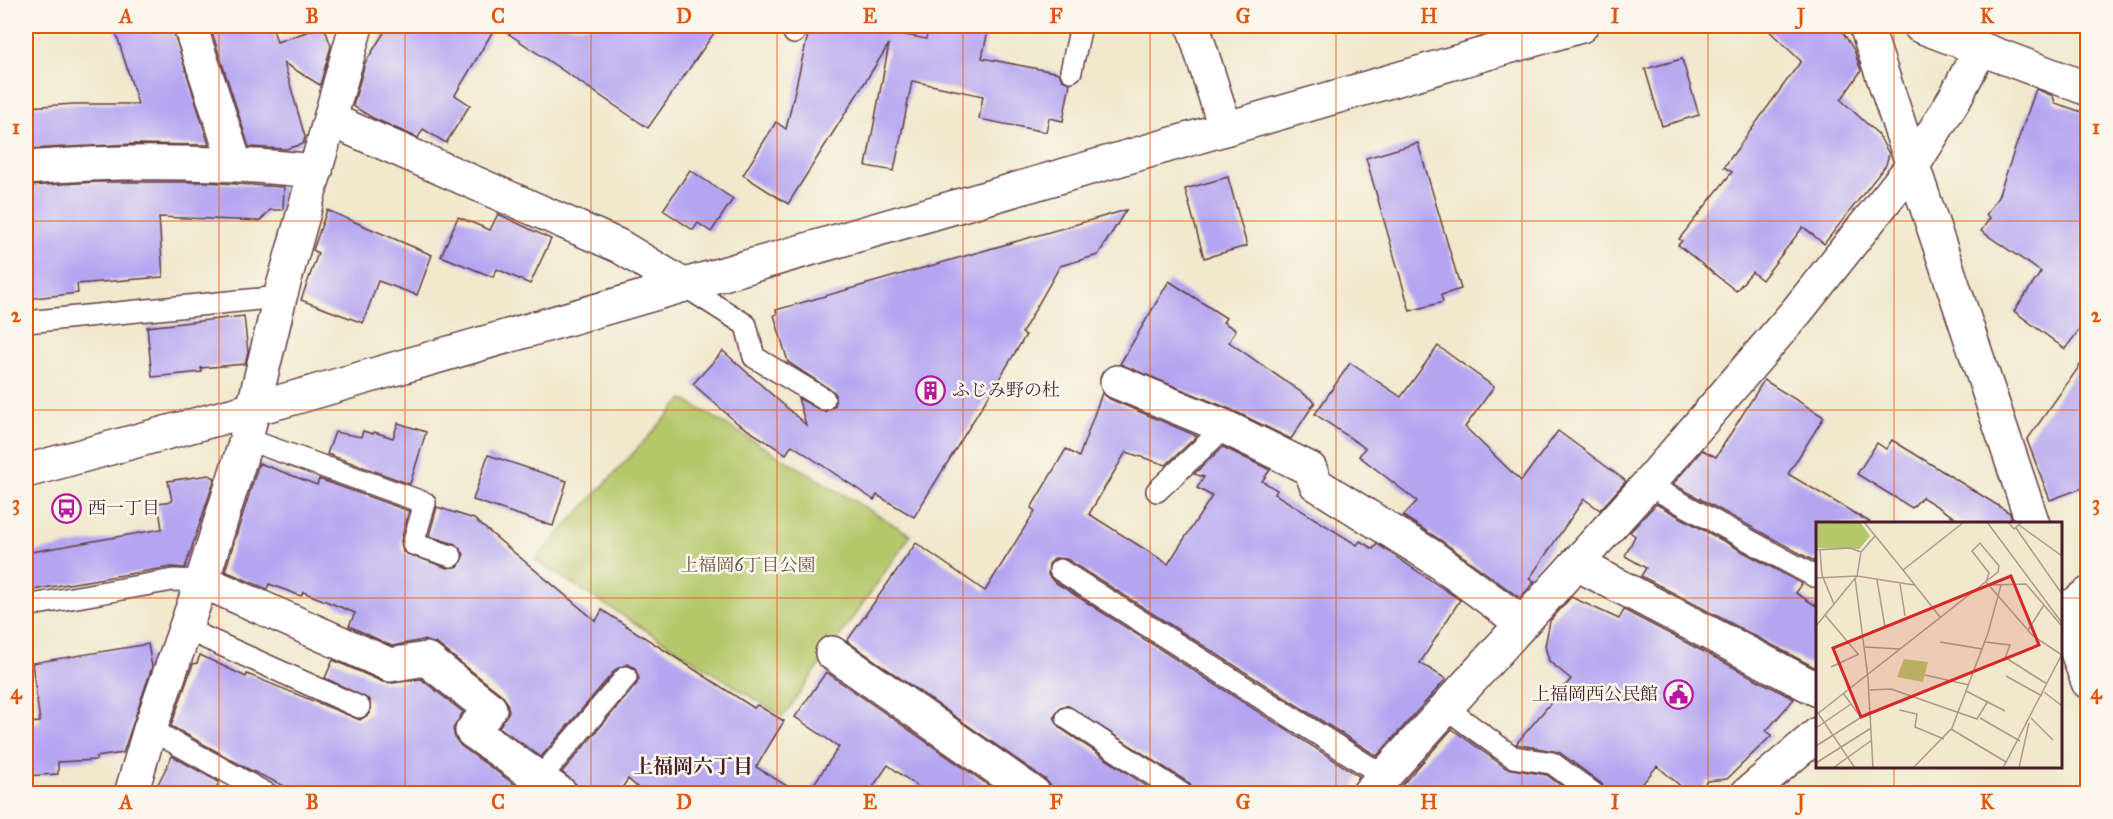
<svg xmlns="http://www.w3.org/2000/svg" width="2113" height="819" font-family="'IM FELL Great Primer','Noto Serif JP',serif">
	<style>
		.green { fill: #b5c76a; stroke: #80734a; stroke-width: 1.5 }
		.building { fill: #b4a5f1 }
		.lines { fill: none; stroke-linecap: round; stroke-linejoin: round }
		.service-casing { stroke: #633d43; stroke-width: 24 }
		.minor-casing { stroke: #633d43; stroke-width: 36 }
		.tertiary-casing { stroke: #633d43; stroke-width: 36 }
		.service { stroke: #fff; stroke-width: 21 }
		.minor { stroke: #fff; stroke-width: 33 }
		.tertiary { stroke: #fff; stroke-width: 33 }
		.grid { fill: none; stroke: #e0560e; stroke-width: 1.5; stroke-opacity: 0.55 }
		.labels { text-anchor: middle; stroke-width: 5; stroke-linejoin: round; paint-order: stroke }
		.poi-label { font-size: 18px; fill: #4a1f2b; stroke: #fbf7ec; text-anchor: start }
		.park-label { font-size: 18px; fill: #6a513e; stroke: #fbf7ec }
		.neighbourhood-label { font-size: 20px; font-weight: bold; fill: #4a1f2b; stroke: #fbf7ec }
		.inset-road { fill: none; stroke: #ae988c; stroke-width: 1.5 }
		.view { fill: #d62828; fill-opacity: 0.15; stroke: #d62828; stroke-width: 3 }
		.inset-edge { fill: none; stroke: #4a1f2b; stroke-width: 3 }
		.neatline { fill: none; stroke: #e0560e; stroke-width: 2 }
		.grid-label { font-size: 20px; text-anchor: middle; font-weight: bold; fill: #e0560e }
	</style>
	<rect width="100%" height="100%" fill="#fbf7ec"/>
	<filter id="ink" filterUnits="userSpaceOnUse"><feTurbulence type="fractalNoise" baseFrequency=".0167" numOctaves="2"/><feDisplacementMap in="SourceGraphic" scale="12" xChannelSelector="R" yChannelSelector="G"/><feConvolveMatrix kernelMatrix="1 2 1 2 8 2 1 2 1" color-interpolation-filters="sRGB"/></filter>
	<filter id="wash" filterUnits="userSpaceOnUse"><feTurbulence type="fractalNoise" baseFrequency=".008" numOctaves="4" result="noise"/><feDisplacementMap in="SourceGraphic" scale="24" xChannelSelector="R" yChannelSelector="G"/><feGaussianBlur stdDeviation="1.35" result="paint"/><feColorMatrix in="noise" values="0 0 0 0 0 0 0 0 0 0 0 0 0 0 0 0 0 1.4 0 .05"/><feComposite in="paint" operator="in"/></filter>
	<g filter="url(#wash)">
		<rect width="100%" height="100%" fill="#f1e8cd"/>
		<polygon class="green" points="683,399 911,535 783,717 535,560"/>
		<g id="blocks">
			<g class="building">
				<polygon points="114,26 172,26 209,145 134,144 26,149 26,107 75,104 138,104"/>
				<polygon points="210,26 272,26 277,42 324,26 331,46 320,85 284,63 305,137 303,144 286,149 249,147"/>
				<polygon points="388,26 496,26 455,95 470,105 446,143 423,129 418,138 373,118 353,106 365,63"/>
				<polygon points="497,26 719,26 648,128"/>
				<polygon points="810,26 857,26 926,39 929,26 989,26 982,58 1059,73 1062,80 1070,83 1063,121 1049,118 1046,132 979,119 983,96 912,81 894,171 866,166 889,44 788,204 743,175 776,122 786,129"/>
				<polygon points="1764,26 1839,26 1854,50 1861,71 1841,100 1878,134 1889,154 1886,165 1824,244 1803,227 1762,280 1752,272 1736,291 1678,245 1682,241 1679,239 1732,172 1724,167 1801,61"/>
				<polygon points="1682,59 1699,115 1662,126 1645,69"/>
				<polygon points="2036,89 2053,96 2055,103 2088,114 2088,318 2065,349 2014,311 2041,272 1981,231 1990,218 1986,215 1998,197"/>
				<polygon points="1418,143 1461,289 1441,295 1443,302 1410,311 1366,158"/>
				<polygon points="690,170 733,199 711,232 698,223 693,230 663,210"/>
				<polygon points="1228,177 1247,246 1204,258 1185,189"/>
				<polygon points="99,182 206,182 284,187 283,210 270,210 260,221 159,217 163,277 77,284 78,293 26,299 26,186"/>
				<polygon points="327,210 432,255 417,295 378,281 363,323 301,300 318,253 313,250"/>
				<polygon points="1126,210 1098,255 1060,266 1022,333 1026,335 914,517 877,495 874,500 792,445 786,454 737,423 693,384 723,351 806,425 798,398 824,412 835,406 835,393 788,362 774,315 777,314 776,310"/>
				<polygon points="498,214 551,239 530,284 497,269 493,277 441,256 458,217 490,230"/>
				<polygon points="1169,281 1226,318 1223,322 1236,330 1229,342 1315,402 1291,439 1232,410 1120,364"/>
				<polygon points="244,316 248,352 245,364 201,368 202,372 152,377 147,327"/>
				<polygon points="1438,346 1494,387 1465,427 1521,481 1558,431 1626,481 1600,510 1584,499 1529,579 1535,581 1520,598 1442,541 1403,516 1417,501 1359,456 1365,448 1315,414 1350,363 1401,397"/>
				<polygon points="2088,354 2088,486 2050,500 2027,440"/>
				<polygon points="1764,380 1824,417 1788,474 1873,524 1818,524 1818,555 1814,561 1673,484 1702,450 1716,457"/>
				<polygon points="1102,393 1110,399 1197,436 1166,465 1126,452 1089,514 1168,564 1212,496 1197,488 1204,477 1194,474 1223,447 1270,470 1262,481 1277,490 1275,494 1357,545 1360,541 1373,549 1377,544 1460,600 1420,663 1446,679 1377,756 1067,559 1055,558 1049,564 1048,575 1053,581 1359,776 1350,794 1195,794 1189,783 1067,705 1061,707 1054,717 1060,728 1158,794 1052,794 1051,786 1045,779 847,641 916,543 985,591 1035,511 1031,508 1066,449 1079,457"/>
				<polygon points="398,423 426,432 410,484 327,454 335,432 361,437 363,431 373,434 374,432 393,438"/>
				<polygon points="1892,440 2010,513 2013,524 1965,524 1922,497 1912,508 1857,474 1877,443 1886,449"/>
				<polygon points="488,455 567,481 553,526 473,500"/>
				<polygon points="259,463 317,485 319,479 409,511 401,541 403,552 447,568 459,566 464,554 455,544 429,536 437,507 474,519 596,621 602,610 754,708 757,705 784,721 756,767 800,794 645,794 628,779 618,794 579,794 578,786 562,772 636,685 639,679 635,668 628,664 616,669 541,757 499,727 509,711 507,702 502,695 437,644 423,640 392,646 349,626 355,613 303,592 301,596 269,584 267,589 225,571"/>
				<polygon points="209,475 215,478 185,568 171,567 26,591 26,553 162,529 158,503 172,501 168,481"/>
				<polygon points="1656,504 1802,584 1796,593 1818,607 1818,669 1641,576 1646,568 1625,556 1635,536 1630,532"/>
				<polygon points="1571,597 1619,619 1624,610 1794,699 1766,731 1772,735 1727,779 1707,781 1697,794 1690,794 1657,766 1634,794 1606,794 1602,784 1559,752 1516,744 1571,679 1549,661 1545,646 1550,621"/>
				<polygon points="148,644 152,667 123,753 96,757 96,760 58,762 58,774 26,776 26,723 40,722 32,663"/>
				<polygon points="200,655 246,677 247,674 360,720 370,713 370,700 325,678 333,660 383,682 393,683 421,679 463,712 453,729 455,738 461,746 528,794 301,794 248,769 171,726 193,664 197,663"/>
				<polygon points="826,672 1001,794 928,794 888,765 868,794 807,794 839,747 795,717"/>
				<polygon points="1452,729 1506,768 1547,775 1572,794 1394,794"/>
				<polygon points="172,756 219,782 213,794 153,794"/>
			</g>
		</g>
	</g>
	<g filter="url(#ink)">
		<use href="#blocks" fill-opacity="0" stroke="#633d43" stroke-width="1.5"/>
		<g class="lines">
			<defs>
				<g id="service">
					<polyline points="794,33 795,26"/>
					<polyline points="1071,71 1081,26"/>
					<polyline points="683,285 746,325 754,357 824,399"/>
					<polyline points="26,322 280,297"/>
					<polyline points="246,439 425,503 413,544 451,556"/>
					<polyline points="1648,485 1814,576"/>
					<polyline points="1157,491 1225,427"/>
					<polyline points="1060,570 1384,776"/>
					<polyline points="26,606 173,580 202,581"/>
					<polyline points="186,629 359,707"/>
					<polyline points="1446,708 1513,757 1552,763 1594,794"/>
					<polyline points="1067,718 1182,794"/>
					<polyline points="150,729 267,794"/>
					<polyline points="539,779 626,677"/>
				</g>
				<g id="minor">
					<polyline points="190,26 235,163"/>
					<polyline points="1866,26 2033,524"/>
					<polyline points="1920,26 2088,89"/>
					<polyline points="331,120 619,246 683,285"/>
					<path d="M 26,168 C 122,160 219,161 316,171"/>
					<polyline points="1117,382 1225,427 1310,469 1316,484 1431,556 1522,623"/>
					<polyline points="1577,564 1818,690"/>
					<polyline points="202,581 390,665 426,659 490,709 472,731 561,794"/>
					<polyline points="2060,606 2088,682"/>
					<polyline points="2063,614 2088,594"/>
					<polyline points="832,653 1034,794"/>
					<polyline points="131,794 150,729 202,581 244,447 280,297 356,26"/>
					<polyline points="1368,794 1642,491 1797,311 1914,164 1956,96 1980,49"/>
					<polyline points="1747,794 1818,734"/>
				</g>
				<g id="tertiary">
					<polyline points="1193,26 1225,127"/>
					<polyline points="26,471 297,397 1581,26"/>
				</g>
			</defs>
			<use href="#service" class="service-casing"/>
			<use href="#minor" class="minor-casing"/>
			<use href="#tertiary" class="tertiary-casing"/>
			<use href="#service" class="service"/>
			<use href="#minor" class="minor"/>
			<use href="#tertiary" class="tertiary"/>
		</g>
	</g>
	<path class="grid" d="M 219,26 L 219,794M 405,26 L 405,794M 591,26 L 591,794M 777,26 L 777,794M 963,26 L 963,794M 1150,26 L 1150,794M 1336,26 L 1336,794M 1522,26 L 1522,794M 1708,26 L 1708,794M 1894,26 L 1894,524M 26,221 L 2088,221M 26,410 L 2088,410M 26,598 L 1818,598M 2060,598 L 2088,598M 1894,766 L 1894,794"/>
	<defs>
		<symbol id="building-ring" viewBox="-11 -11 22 22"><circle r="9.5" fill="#fbf7ec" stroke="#b5179e" stroke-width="1.5"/><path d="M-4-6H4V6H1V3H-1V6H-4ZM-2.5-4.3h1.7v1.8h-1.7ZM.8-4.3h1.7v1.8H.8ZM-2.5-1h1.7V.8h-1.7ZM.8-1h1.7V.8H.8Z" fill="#b5179e"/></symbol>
		<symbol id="bus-ring" viewBox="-11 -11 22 22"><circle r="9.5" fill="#fbf7ec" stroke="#b5179e" stroke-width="1.5"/><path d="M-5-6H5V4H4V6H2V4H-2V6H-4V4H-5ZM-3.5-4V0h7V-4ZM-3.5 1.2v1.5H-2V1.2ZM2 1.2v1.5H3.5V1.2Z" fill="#b5179e"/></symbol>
		<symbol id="civic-ring" viewBox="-11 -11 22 22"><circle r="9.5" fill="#fbf7ec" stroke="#b5179e" stroke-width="1.5"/><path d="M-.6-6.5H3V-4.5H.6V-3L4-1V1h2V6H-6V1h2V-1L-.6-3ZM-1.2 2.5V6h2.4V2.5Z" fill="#b5179e"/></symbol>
	</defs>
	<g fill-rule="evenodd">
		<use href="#building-ring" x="914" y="374" width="33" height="33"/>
		<use href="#bus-ring" x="50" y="492" width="33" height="33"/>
		<use href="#civic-ring" x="1662" y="678" width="33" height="33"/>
	</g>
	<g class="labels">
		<g class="poi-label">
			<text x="952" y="396">ふじみ野の杜</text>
			<text x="88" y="514">西一丁目</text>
			<text x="1658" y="700" text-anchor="end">上福岡西公民館</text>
		</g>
		<g class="park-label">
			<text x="748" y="571">上福岡6丁目公園</text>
		</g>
		<g class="neighbourhood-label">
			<text x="693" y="773">上福岡六丁目</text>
		</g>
	</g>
	<g transform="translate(1816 522)">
		<rect width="246" height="246" fill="#f1e8cd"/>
		<path d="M 0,0 L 44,0 L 54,14 L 43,27 L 0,26 ZM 88,137 L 112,140 L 107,160 L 81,155 Z" fill="#b5c76a"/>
		<path class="inset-road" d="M 48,0 L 87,48 L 148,0M 171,0 L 246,101M 192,0 L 198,7 L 206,0M 203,3 L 246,34M 200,6 L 246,72M 0,28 L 34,26 L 45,30M 4,29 L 6,53 L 18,82M 87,48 L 124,95M 0,56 L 41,54 L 98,63M 39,56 L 52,156 L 57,246M 61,58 L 69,105M 170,60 L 217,114 L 246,133M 84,62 L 89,94M 173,63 L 210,62 L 245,103M 9,93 L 42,132M 0,104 L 41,54 L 45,30 L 59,14M 212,108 L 228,83M 124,120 L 166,127M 169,120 L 194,123 L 188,139M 49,125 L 84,127M 190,136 L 231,162M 15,145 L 43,132M 109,153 L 153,163M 190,154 L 226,174M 54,168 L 75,167 L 161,197 L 172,179M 150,169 L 189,189M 228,170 L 246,184M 27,171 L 44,194M 0,188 L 39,246M 83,188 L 101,192 L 99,205 L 128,217M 0,193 L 182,50 L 183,44 L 164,21 L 156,29 L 173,51 L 170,60M 164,196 L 204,219M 215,196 L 237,218M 0,206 L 35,182M 135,207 L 190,240M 0,224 L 55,189M 0,241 L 55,206M 17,246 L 56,218M 97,246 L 136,206 L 172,111 L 185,63M 187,246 L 246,132M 203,246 L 213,201"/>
		<path class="view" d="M 195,54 L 223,123 L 45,195 L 17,126 Z"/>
		<rect width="246" height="246" class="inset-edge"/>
	</g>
	<rect width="2113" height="819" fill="none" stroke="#fbf7ec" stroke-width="66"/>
	<rect x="33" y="33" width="2047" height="753" class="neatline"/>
	<g class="grid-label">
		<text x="126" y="23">A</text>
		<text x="312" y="23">B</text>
		<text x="498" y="23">C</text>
		<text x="684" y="23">D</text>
		<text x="870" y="23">E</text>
		<text x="1056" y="23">F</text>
		<text x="1243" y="23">G</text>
		<text x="1429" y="23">H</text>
		<text x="1615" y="23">I</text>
		<text x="1801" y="23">J</text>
		<text x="1987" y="23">K</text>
		<text x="16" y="134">1</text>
		<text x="2096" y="134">1</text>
		<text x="16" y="322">2</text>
		<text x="2096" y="322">2</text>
		<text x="16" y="510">3</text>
		<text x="2096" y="510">3</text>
		<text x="16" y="699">4</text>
		<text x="2096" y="699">4</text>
		<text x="126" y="809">A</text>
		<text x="312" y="809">B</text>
		<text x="498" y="809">C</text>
		<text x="684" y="809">D</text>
		<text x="870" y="809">E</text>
		<text x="1056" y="809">F</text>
		<text x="1243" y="809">G</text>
		<text x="1429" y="809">H</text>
		<text x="1615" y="809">I</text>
		<text x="1801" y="809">J</text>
		<text x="1987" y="809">K</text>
	</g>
</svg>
